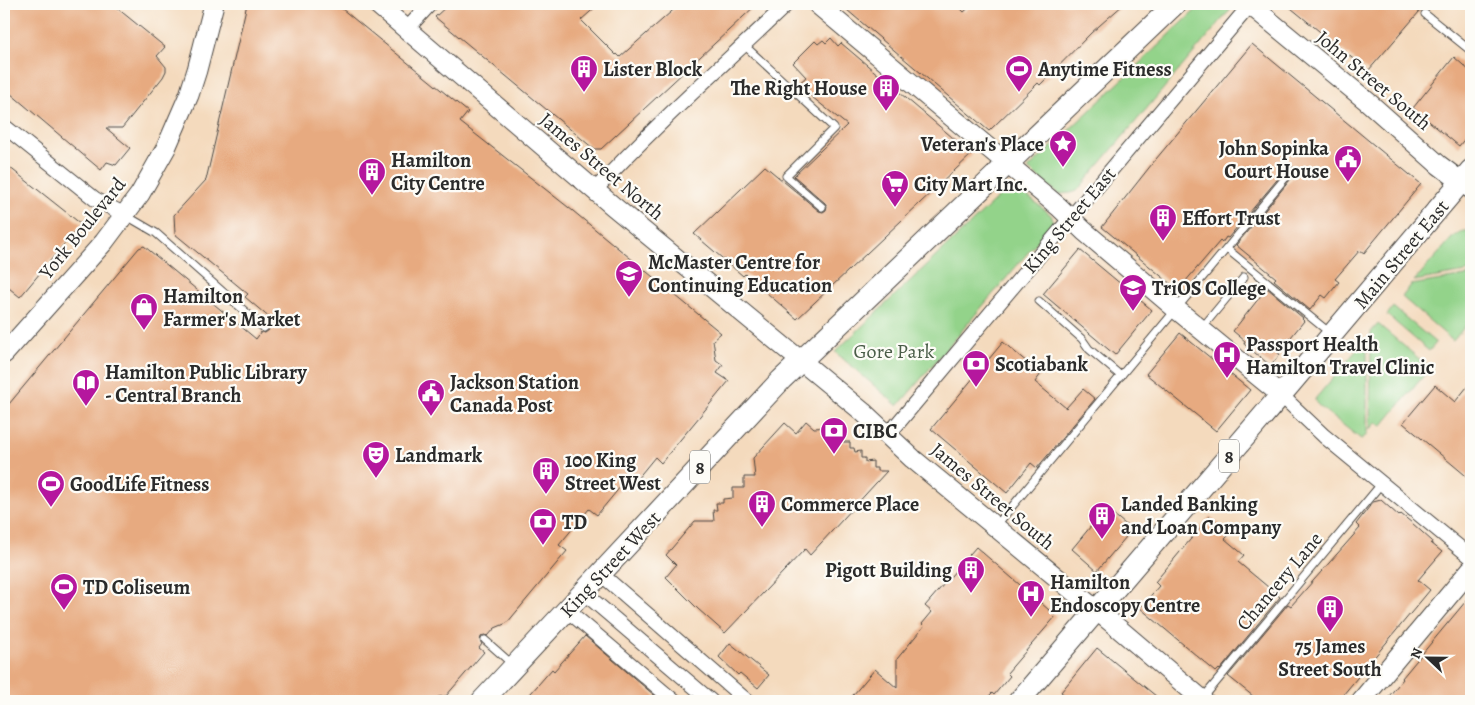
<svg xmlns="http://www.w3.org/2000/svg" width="1475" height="705" font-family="Alegreya,serif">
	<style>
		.green { fill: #93d38a; stroke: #5f7f5a }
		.building { fill: #e7aa80 }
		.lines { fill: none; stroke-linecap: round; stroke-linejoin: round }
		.lane-casing { stroke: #494541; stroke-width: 9 }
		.street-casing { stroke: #494541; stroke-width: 16 }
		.secondary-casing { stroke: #494541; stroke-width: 21 }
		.primary-casing { stroke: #494541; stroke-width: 23 }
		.lane { stroke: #fff; stroke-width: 7 }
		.street { stroke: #fff; stroke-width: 14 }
		.secondary { stroke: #fff; stroke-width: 19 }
		.primary { stroke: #fff; stroke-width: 21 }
		.labels { text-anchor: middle; stroke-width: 4.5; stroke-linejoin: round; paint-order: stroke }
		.shield { fill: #fdfcf7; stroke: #6a6a68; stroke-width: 1 }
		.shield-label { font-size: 19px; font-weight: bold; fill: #2b2b2b }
		.poi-label { font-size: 20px; font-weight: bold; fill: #2b2b2b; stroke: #fdfcf7; text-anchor: start }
		.street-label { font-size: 20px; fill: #2b2b2b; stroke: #fdfcf7 }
		.park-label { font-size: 20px; fill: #4a5d48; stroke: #fdfcf7 }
	</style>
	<rect width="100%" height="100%" fill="#fdfcf7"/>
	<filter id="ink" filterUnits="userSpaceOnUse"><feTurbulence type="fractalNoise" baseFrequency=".02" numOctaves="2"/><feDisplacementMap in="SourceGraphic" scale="10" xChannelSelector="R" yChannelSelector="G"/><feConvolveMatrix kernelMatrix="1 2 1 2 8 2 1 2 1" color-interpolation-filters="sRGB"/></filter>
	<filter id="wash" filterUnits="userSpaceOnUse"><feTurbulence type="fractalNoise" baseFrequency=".0096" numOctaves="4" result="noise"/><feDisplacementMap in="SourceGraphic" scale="20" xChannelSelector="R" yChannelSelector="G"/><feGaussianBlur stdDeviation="1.12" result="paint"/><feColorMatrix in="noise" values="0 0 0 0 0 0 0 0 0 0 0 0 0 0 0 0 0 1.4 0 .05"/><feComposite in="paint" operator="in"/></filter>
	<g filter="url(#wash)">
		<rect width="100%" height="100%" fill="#f4dabd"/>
		<g class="green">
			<polygon points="1202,4 1223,4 1230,10 1077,191 1071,193 1059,194 1028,169"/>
			<polygon points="1010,189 1015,189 1021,191 1051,215 1052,217 1053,223 898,406 835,352 1005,191"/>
			<polygon points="1463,231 1471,231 1471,271 1414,281 1452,238"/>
			<polygon points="1471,275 1471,319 1453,341 1402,297 1411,285"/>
			<polygon points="1393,307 1436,343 1429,351 1387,315"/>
			<polygon points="1378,324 1430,368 1382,426 1376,422 1370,430 1371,332"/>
			<polygon points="1367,338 1367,435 1361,439 1319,406 1316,403 1315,399"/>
		</g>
		<g id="blocks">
			<g class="building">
				<polygon points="4,4 112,4 165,47 157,56 166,67 166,71 163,77 122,128 106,128 130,148 116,165 107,162 101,170 4,88"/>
				<polygon points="247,4 336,4 468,112 460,122 573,211 721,333 713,340 716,360 723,365 717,373 729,381 661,463 655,457 637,479 631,474 597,515 589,509 559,545 567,551 507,623 495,628 488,636 484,635 481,637 480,641 482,644 479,648 484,652 446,696 438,697 434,701 4,701 4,410 139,248 144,246 256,339 261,332 265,333 269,330 267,324 271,319 245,297 248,294 175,234 174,215 206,180"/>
				<polygon points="449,4 599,4 581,20 616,55 617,54 620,57 680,4 757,4 601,149 594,149 435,17"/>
				<polygon points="840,4 956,4 964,12 973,4 1124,4 1091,33 1040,85 1038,83 989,131"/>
				<polygon points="1286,4 1426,4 1368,71"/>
				<polygon points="831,38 838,46 841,43 972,154 797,319 745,274 743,276 694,234 765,166 819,211 823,212 826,210 827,206 825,203 794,176 847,125 797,85 806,77 793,63 815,41 818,44 823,40 826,43"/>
				<polygon points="1252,44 1421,184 1364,253 1360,250 1335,279 1339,282 1326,298 1322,295 1310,310 1274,280 1276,278 1236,245 1295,174 1296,170 1292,166 1287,168 1228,238 1226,237 1222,243 1220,241 1178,290 1102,227 1156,159"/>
				<polygon points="1454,57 1471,72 1471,131 1459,146 1413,108"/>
				<polygon points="4,163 81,224 20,297 4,284"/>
				<polygon points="1080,250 1152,310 1115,355 1043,294"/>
				<polygon points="1267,288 1303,318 1302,319 1304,321 1278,353 1280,354 1271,366 1244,344 1245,341 1233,331"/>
				<polygon points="1180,333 1250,390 1216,431 1146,374"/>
				<polygon points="1003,342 1041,374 1035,382 1066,408 1083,389 1095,399 1037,468 1031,463 1007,493 931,429"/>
				<polygon points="1471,382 1471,480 1403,423 1435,385 1455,402"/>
				<polygon points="806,421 814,428 831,427 832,431 838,431 838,438 843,438 843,442 850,442 850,448 854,448 855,452 861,451 861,458 865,458 865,462 873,461 873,468 877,468 877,471 887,471 810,555 805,549 725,633 698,609 666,577 676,565 666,555 695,521 714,521 713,510 717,510 716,503 723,503 723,499 733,498 733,488 744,488 744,477 755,477 753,458 785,423 796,433"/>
				<polygon points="1381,500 1399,516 1401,514 1412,523 1432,541 1431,543 1442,552 1418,580 1430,590 1338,701 1259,701 1228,676 1288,604 1291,606 1360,528 1356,524 1373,502"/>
				<polygon points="1106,508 1132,530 1097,571 1072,549"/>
				<polygon points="1210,516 1230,534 1225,539 1244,555 1238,562 1280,597 1220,670 1219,669 1216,672 1140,608 1159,586 1155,582"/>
				<polygon points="976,547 1056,616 1007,673 1010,676 994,695 992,693 984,701 848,701 875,669 897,688 897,659 924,626 922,624 932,612 925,606"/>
				<polygon points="1471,595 1471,701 1385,701 1403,679 1402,678"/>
				<polygon points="585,636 661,701 524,701 552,669 554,671"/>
				<polygon points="730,643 769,675 758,688 740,673 738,675 719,657"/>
				<polygon points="1097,648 1162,701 1072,701 1061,692"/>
			</g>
		</g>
	</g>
	<g filter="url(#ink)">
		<use href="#blocks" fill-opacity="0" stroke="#494541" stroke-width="1"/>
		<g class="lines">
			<defs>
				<g id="lane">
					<polyline points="1425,14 1471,51"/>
					<polyline points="744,45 834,128 786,176 822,207"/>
					<polyline points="125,215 156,233 264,328"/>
					<polyline points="1227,249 1330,333"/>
					<polyline points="1039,301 1082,339 1089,349 1121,376"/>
					<polyline points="1201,329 1244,277"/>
					<polyline points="995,527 1291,171"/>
					<polyline points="485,640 512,664"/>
					<polyline points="1203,698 1382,483"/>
				</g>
				<g id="street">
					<polyline points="407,29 430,4"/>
					<polyline points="4,126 95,199 125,215"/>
					<path d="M 595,190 C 655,125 723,65 787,4"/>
					<polyline points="1281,395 1324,436 1471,557"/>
					<polyline points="888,435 1250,5"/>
					<polyline points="601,574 747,701"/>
					<polyline points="583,592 711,701"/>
					<polyline points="567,610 674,701"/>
				</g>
				<g id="secondary">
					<polyline points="377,4 613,206 863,412 913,459 1118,628 1204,701"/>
					<polyline points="817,4 1059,207 1084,231 1176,309 1281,395"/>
					<polyline points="1249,4 1368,102 1439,165 1471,189"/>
					<polyline points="4,354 104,242 140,194 166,148 189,95 197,70 214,4"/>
					<polyline points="1361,701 1471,569"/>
				</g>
				<g id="primary">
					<polyline points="482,701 781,380 1175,4"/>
					<polyline points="1019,701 1292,382 1471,170"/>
				</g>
			</defs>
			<use href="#lane" class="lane-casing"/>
			<use href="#street" class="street-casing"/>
			<use href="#secondary" class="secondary-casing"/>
			<use href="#primary" class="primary-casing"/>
			<use href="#lane" class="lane"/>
			<use href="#street" class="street"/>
			<use href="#secondary" class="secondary"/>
			<use href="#primary" class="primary"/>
		</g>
	</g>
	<defs>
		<symbol id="building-pin" viewBox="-11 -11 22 30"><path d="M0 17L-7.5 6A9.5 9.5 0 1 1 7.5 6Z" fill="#b5179e" stroke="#fdfcf7"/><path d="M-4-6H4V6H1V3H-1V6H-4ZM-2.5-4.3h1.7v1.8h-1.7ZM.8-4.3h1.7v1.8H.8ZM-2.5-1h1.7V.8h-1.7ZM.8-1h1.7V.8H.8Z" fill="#fff"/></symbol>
		<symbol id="stadium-pin" viewBox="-11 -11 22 30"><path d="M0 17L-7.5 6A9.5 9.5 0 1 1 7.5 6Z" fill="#b5179e" stroke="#fdfcf7"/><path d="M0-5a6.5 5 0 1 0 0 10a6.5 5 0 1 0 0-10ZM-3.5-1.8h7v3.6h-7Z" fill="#fff"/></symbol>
		<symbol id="sight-pin" viewBox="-11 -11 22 30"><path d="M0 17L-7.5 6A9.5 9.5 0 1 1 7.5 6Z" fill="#b5179e" stroke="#fdfcf7"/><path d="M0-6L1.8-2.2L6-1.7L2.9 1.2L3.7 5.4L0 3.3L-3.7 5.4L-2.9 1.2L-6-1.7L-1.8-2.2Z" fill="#fff"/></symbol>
		<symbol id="civic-pin" viewBox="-11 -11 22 30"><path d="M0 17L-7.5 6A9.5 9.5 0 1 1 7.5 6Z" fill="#b5179e" stroke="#fdfcf7"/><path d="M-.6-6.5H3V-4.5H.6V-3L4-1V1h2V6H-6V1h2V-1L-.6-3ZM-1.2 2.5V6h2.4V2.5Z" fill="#fff"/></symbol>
		<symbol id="supermarket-pin" viewBox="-11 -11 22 30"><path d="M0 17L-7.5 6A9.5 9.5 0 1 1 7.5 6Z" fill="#b5179e" stroke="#fdfcf7"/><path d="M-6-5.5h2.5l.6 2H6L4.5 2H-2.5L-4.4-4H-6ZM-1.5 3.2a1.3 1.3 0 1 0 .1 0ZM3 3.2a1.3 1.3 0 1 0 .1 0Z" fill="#fff"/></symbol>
		<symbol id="university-pin" viewBox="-11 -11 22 30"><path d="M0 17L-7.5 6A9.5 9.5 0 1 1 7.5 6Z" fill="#b5179e" stroke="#fdfcf7"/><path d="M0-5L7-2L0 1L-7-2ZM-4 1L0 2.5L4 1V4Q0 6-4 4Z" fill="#fff"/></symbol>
		<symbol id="shop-pin" viewBox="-11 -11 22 30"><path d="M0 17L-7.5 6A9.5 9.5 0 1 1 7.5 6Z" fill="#b5179e" stroke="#fdfcf7"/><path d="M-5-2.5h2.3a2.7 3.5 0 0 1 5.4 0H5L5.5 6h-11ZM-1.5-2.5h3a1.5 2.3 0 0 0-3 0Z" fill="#fff"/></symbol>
		<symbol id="hospital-pin" viewBox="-11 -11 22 30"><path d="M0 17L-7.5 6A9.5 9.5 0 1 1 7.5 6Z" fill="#b5179e" stroke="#fdfcf7"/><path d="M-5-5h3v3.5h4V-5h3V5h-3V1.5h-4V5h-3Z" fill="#fff"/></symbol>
		<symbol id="bank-pin" viewBox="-11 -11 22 30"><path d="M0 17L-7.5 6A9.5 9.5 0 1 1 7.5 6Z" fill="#b5179e" stroke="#fdfcf7"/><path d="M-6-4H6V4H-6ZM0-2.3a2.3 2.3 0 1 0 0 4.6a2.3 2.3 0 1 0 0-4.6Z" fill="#fff"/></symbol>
		<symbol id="library-pin" viewBox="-11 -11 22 30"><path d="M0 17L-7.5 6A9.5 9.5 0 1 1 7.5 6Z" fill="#b5179e" stroke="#fdfcf7"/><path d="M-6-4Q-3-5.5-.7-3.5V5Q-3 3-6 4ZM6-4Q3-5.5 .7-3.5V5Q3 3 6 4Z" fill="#fff"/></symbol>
		<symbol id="theatre-pin" viewBox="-11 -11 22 30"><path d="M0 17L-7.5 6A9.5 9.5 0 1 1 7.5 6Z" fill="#b5179e" stroke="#fdfcf7"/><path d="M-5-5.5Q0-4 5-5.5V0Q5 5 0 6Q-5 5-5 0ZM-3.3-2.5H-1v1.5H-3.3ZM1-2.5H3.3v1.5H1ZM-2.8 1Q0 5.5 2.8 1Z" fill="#fff"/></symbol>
	</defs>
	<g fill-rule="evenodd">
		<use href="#building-pin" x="568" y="53" width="32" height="43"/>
		<use href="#stadium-pin" x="1003" y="53" width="32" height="43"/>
		<use href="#building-pin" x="870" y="72" width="32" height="43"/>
		<use href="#sight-pin" x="1047" y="128" width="32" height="43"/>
		<use href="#civic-pin" x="1332" y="143" width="32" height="43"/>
		<use href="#building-pin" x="356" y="156" width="32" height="43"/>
		<use href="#supermarket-pin" x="879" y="168" width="32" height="43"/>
		<use href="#building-pin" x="1147" y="202" width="32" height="43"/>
		<use href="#university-pin" x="613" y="258" width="32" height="43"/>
		<use href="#university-pin" x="1117" y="272" width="32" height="43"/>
		<use href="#shop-pin" x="128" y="291" width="32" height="43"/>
		<use href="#hospital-pin" x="1211" y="339" width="32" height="43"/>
		<use href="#bank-pin" x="960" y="348" width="32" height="43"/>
		<use href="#library-pin" x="70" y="367" width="32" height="43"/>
		<use href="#civic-pin" x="415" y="377" width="32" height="43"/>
		<use href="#bank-pin" x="818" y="415" width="32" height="43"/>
		<use href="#theatre-pin" x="360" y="439" width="32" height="43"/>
		<use href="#building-pin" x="530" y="455" width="32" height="43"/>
		<use href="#stadium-pin" x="35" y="468" width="32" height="43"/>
		<use href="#building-pin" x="746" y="488" width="32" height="43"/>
		<use href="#building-pin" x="1086" y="500" width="32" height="43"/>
		<use href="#bank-pin" x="527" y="506" width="32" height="43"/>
		<use href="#building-pin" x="955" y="554" width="32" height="43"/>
		<use href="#stadium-pin" x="48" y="571" width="32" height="43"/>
		<use href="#hospital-pin" x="1015" y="578" width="32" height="43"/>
		<use href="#building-pin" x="1314" y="593" width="32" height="43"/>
	</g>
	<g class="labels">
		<g class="shield">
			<rect x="1219" y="439.5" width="20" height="33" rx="4"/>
			<rect x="690" y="450.5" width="20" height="33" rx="4"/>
		</g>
		<g class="shield-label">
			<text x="1229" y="463">8</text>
			<text x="700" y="474">8</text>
		</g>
		<g class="poi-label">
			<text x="603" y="76">Lister Block</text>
			<text x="1038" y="76">Anytime Fitness</text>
			<text x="867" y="95" text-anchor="end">The Right House</text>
			<text x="1044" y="151" text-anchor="end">Veteran's Place</text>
			<text x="1329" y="155" text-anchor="end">John Sopinka<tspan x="1329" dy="23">Court House</tspan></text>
			<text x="391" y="167">Hamilton<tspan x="391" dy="23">City Centre</tspan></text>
			<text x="914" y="191">City Mart Inc.</text>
			<text x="1182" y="225">Effort Trust</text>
			<text x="648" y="269">McMaster Centre for<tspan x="648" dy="23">Continuing Education</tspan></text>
			<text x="1152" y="295">TriOS College</text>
			<text x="163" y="303">Hamilton<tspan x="163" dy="23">Farmer's Market</tspan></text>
			<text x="1246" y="351">Passport Health<tspan x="1246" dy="23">Hamilton Travel Clinic</tspan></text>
			<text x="995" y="371">Scotiabank</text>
			<text x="105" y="379">Hamilton Public Library<tspan x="105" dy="23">- Central Branch</tspan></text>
			<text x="450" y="389">Jackson Station<tspan x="450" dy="23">Canada Post</tspan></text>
			<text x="853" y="438">CIBC</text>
			<text x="395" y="462">Landmark</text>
			<text x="565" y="467">100 King<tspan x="565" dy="23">Street West</tspan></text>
			<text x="70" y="491">GoodLife Fitness</text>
			<text x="781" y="511">Commerce Place</text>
			<text x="1121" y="511">Landed Banking<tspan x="1121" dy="23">and Loan Company</tspan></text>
			<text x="562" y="529">TD</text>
			<text x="952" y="577" text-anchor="end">Pigott Building</text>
			<text x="1050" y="589">Hamilton<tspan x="1050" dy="23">Endoscopy Centre</tspan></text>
			<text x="83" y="594">TD Coliseum</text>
			<text x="1330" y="653" text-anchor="middle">75 James<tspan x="1330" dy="23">Street South</tspan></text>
		</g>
		<g class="street-label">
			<text transform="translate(1374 80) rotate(40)" y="7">John Street South</text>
			<text transform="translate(602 166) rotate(40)" y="7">James Street North</text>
			<text transform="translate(1069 220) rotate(-50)" y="7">King Street East</text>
			<text transform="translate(82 228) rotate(-51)" y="7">York Boulevard</text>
			<text transform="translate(1401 254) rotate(-50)" y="7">Main Street East</text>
			<text transform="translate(993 496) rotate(40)" y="7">James Street South</text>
			<text transform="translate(610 564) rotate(-47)" y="7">King Street West</text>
			<text transform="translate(1279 581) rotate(-50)" y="7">Chancery Lane</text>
		</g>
		<g class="park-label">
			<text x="894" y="358">Gore Park</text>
		</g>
	</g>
	<rect width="1475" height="705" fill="none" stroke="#fdfcf7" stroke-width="20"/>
	<g transform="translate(1428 658) rotate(292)" stroke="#fdfcf7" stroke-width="4" paint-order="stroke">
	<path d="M0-4L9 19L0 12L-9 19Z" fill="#2b2b2b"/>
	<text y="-8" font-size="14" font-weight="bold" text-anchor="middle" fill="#2b2b2b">N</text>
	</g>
</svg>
